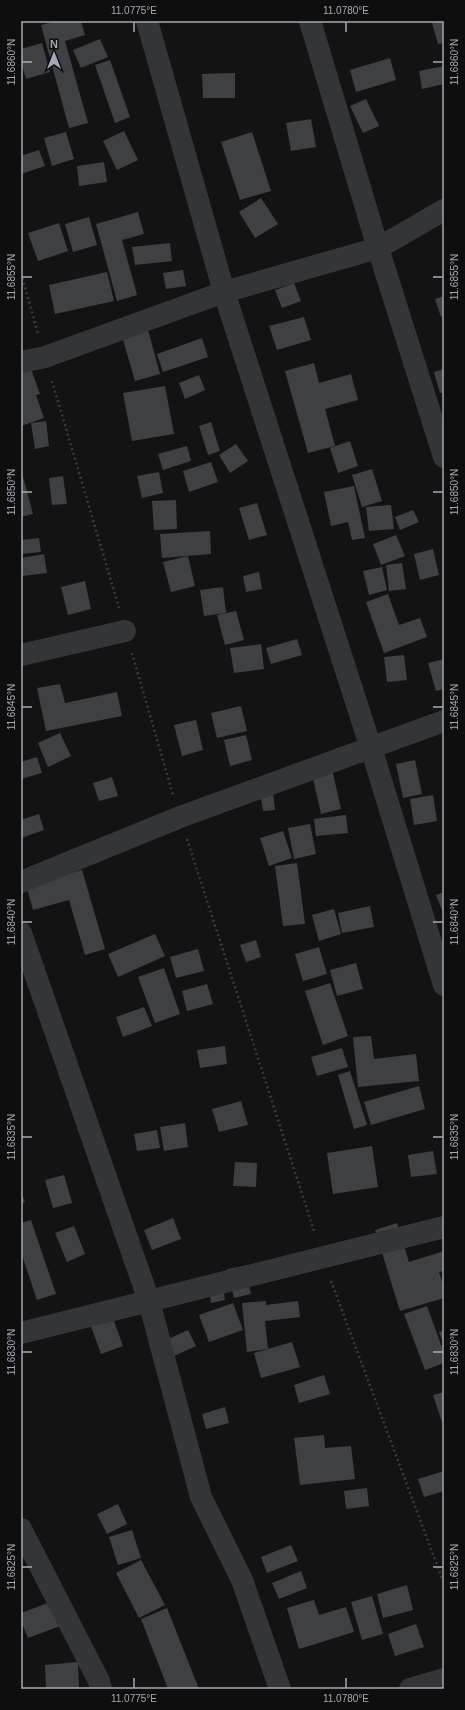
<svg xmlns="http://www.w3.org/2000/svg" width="465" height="1710" font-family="Helvetica,sans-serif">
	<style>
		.building { fill: #3f4044 }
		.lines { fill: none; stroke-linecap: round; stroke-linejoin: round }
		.path { stroke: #3a3c40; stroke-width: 2.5; stroke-dasharray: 2 3; stroke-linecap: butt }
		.street { stroke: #343539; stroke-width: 22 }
		.ticks { fill: none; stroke: #a4aab5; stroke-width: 1.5 }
		.neatline { fill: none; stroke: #a4aab5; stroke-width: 1.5 }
		.ticks-label { font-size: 10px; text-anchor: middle; fill: #a4aab5 }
	</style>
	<rect width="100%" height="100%" fill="#131314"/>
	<g class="building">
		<polygon points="57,21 81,21 85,35 65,41 88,123 69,128 41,25"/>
		<polygon points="440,21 444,21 444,43 438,44 432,23"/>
		<polygon points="100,39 108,57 81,68 73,50"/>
		<polygon points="42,43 50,72 26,79 21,62 21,49"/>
		<polygon points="390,58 396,80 356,92 350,70"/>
		<polygon points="110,60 130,117 115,123 95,65"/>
		<polygon points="444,66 444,84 422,89 419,71"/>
		<polygon points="235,73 235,98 203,98 202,74"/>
		<polygon points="366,99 379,126 363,133 350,106"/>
		<polygon points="311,119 316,147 291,151 286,123"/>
		<polygon points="124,131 138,160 117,170 103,141"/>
		<polygon points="66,132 74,159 52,166 44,138"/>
		<polygon points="252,132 271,191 240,200 221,142"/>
		<polygon points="39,150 45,166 21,174 21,156"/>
		<polygon points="104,162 107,182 79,186 77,166"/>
		<polygon points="261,198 278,224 255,238 239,212"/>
		<polygon points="138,212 144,234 122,240 137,295 117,301 96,224"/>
		<polygon points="89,217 97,245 73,252 65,224"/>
		<polygon points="59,223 68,251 38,261 28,233"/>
		<polygon points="170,243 172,261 135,265 132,247"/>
		<polygon points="183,270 186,286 166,289 163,273"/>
		<polygon points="107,272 114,301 55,314 49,285"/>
		<polygon points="294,283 301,301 282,308 275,290"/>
		<polygon points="444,296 444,316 441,317 435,299"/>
		<polygon points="304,317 311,340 277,350 269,326"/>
		<polygon points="147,326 160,374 135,381 121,333"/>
		<polygon points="202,338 208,357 163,372 157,354"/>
		<polygon points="314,363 319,383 351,374 358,400 325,409 335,446 308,453 285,371"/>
		<polygon points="30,366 40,394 36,395 44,418 21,426 21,369"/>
		<polygon points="444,369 444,392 440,393 434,372"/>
		<polygon points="199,375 205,390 185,399 179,383"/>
		<polygon points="165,386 174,434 132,441 123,393"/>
		<polygon points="46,421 49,446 35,449 31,423"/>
		<polygon points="211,422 220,451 208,455 199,426"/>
		<polygon points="350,441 358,466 338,473 330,448"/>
		<polygon points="236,444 248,461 230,473 219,455"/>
		<polygon points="187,446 191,461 163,470 158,454"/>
		<polygon points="211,462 218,482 189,492 183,471"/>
		<polygon points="21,469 33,514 21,517"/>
		<polygon points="372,469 382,501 362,507 352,475"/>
		<polygon points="159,472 163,493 142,498 137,476"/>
		<polygon points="63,476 67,504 52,505 49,478"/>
		<polygon points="354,486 365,538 352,540 348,522 331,526 324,492"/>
		<polygon points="176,500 177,529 154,530 152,501"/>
		<polygon points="257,503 267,535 249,540 239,508"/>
		<polygon points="391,505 394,529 369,531 366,507"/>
		<polygon points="413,510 419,522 400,530 395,517"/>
		<polygon points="210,531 211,554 162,558 160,534"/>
		<polygon points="396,535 405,556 381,565 373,544"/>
		<polygon points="39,538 41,552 21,554 21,540"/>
		<polygon points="433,549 439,575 420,580 414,554"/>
		<polygon points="44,554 47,573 23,576 21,558"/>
		<polygon points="188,556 195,586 171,592 163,562"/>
		<polygon points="402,563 406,589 389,591 386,565"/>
		<polygon points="382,567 387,590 369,595 363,571"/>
		<polygon points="259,572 262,589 246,592 243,576"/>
		<polygon points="85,581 91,609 68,615 61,587"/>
		<polygon points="223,587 226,613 204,616 200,590"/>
		<polygon points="388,594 399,625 420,618 427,637 384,653 366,602"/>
		<polygon points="236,611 244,640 225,645 217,615"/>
		<polygon points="297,639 302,655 271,664 266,648"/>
		<polygon points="261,644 264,669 234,673 230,648"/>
		<polygon points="404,655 407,680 387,682 384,657"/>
		<polygon points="444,659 444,689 436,691 428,663"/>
		<polygon points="60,684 65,703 117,692 122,716 46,731 37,688"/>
		<polygon points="241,706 247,731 217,738 211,713"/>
		<polygon points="196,720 203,750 182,756 174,725"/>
		<polygon points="60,733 71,756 48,767 38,743"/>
		<polygon points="246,735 252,760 230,766 224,740"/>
		<polygon points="37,757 42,773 21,779 21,762"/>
		<polygon points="415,760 422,794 403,798 396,764"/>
		<polygon points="332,769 341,809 321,814 312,774"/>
		<polygon points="112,777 118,796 99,801 93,783"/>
		<polygon points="272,783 275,810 263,811 259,785"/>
		<polygon points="433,795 437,821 414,825 410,799"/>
		<polygon points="39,814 44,830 21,838 21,820"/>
		<polygon points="346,815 348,833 316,836 314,819"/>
		<polygon points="310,824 316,854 294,859 288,828"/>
		<polygon points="283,831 292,858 269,866 260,838"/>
		<polygon points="297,863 305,924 283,926 275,866"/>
		<polygon points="82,870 105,949 85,955 69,900 33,910 26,885"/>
		<polygon points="444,892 444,915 436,895"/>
		<polygon points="370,906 374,927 342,933 338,913"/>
		<polygon points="334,909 341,934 319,941 312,915"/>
		<polygon points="155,934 165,956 118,977 108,954"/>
		<polygon points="256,940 261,957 246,962 240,945"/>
		<polygon points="319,947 327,974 303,981 295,954"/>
		<polygon points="198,949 204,971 176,978 170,957"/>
		<polygon points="356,963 363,989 337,996 330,970"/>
		<polygon points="164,968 180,1014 155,1023 138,977"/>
		<polygon points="330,983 348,1036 323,1045 305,991"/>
		<polygon points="207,984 213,1004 187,1011 182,991"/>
		<polygon points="144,1007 152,1026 123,1037 116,1017"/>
		<polygon points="371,1036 374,1059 416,1054 419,1081 358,1087 353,1037"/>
		<polygon points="225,1046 227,1064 200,1068 197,1050"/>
		<polygon points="342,1048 348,1067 317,1076 311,1057"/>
		<polygon points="350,1071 367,1125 354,1129 338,1075"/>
		<polygon points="419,1086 425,1109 371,1125 364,1102"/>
		<polygon points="241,1101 248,1125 219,1132 212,1109"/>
		<polygon points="185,1123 188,1147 164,1151 160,1127"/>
		<polygon points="157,1130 160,1148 137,1151 134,1134"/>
		<polygon points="372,1146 378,1187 333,1194 327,1153"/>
		<polygon points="433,1151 437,1174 411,1177 408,1155"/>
		<polygon points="235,1162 257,1163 256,1187 233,1186"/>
		<polygon points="64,1175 72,1203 53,1208 45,1180"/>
		<polygon points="21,1192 25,1202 21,1204"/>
		<polygon points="173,1218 181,1239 152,1250 144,1230"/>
		<polygon points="31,1220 56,1294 37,1300 21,1252 21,1223"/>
		<polygon points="397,1223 409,1262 444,1251 444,1271 439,1272 444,1287 444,1298 400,1311 375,1230"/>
		<polygon points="74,1226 85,1254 67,1262 55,1233"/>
		<polygon points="244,1266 251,1294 234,1298 227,1269"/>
		<polygon points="222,1278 225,1300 211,1303 208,1280"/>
		<polygon points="266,1301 266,1305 298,1301 300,1317 265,1321 268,1349 247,1352 242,1303"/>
		<polygon points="233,1303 243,1330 209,1342 199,1315"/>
		<polygon points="427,1306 444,1353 444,1363 425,1370 404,1314"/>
		<polygon points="110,1310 123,1346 101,1354 88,1318"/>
		<polygon points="188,1330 196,1346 174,1356 166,1340"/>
		<polygon points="444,1330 444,1345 439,1332"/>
		<polygon points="292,1342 300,1367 261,1378 254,1353"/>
		<polygon points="324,1375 330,1394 299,1403 294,1385"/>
		<polygon points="444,1392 444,1428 433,1395"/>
		<polygon points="225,1407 229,1423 206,1429 202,1414"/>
		<polygon points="324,1435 325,1448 351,1446 355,1479 300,1485 294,1438"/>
		<polygon points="444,1471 444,1491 424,1497 418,1479"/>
		<polygon points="367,1488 369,1506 346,1509 344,1491"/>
		<polygon points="118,1504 127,1524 107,1534 97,1514"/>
		<polygon points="132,1530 141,1558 118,1565 109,1537"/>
		<polygon points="291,1545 298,1561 267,1573 261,1557"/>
		<polygon points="141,1560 165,1605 139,1618 116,1573"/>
		<polygon points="301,1571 307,1588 279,1599 272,1583"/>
		<polygon points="407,1585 413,1610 383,1618 377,1594"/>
		<polygon points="372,1596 383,1634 362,1640 351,1602"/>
		<polygon points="314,1600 319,1615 346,1607 354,1632 299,1649 287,1608"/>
		<polygon points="53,1601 63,1625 28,1638 21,1621 21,1613"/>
		<polygon points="167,1608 199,1689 168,1689 141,1619"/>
		<polygon points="416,1624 424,1647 395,1656 388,1634"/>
		<polygon points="78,1662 79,1689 46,1689 45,1665"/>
	</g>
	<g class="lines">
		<g class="path">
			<polyline points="21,273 38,334"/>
			<polyline points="52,381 119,608"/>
			<polyline points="132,653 173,795"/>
			<polyline points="187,839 315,1234"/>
			<polyline points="331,1281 444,1584"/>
		</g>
		<g class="street">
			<polyline points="147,21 224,292 371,748 444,985"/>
			<polyline points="310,21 378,248 444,457"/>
			<polyline points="21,362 45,357 224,292 378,248 444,210"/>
			<polyline points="21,655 125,631"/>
			<polyline points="21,882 180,817 444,721"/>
			<polyline points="21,933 149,1301 201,1497 242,1580 280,1689"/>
			<polyline points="21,1333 444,1227"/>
			<polyline points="21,1529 99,1681 101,1689"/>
			<polyline points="410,1689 444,1679"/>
		</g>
	</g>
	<path class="ticks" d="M 134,22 L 134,32M 346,22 L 346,32M 22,62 L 32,62M 433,62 L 443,62M 22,277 L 32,277M 433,277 L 443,277M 22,492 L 32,492M 433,492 L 443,492M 22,707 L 32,707M 433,707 L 443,707M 22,922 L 32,922M 433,922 L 443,922M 22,1137 L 32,1137M 433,1137 L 443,1137M 22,1352 L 32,1352M 433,1352 L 443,1352M 22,1567 L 32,1567M 433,1567 L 443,1567M 134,1678 L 134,1688M 346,1678 L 346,1688"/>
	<rect width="465" height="1710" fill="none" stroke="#0e0e0f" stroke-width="44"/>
	<g transform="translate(54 54)" stroke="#0e0e0f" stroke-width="3" paint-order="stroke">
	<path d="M0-3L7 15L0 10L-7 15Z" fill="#a4aab5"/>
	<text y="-6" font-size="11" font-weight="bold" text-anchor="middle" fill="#a4aab5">N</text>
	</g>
	<rect x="22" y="22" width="421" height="1666" class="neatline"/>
	<g class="ticks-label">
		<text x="134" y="14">11.0775°E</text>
		<text x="346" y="14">11.0780°E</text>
		<text transform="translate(11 62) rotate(-90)" y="4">11.6860°N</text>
		<text transform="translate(454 62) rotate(-90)" y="4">11.6860°N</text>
		<text transform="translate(11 277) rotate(-90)" y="4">11.6855°N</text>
		<text transform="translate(454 277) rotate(-90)" y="4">11.6855°N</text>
		<text transform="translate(11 492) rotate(-90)" y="4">11.6850°N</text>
		<text transform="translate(454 492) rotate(-90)" y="4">11.6850°N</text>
		<text transform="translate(11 707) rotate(-90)" y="4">11.6845°N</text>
		<text transform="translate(454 707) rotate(-90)" y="4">11.6845°N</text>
		<text transform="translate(11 922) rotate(-90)" y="4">11.6840°N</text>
		<text transform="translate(454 922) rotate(-90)" y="4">11.6840°N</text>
		<text transform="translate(11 1137) rotate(-90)" y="4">11.6835°N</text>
		<text transform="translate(454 1137) rotate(-90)" y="4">11.6835°N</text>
		<text transform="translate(11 1352) rotate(-90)" y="4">11.6830°N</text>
		<text transform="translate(454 1352) rotate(-90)" y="4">11.6830°N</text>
		<text transform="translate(11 1567) rotate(-90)" y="4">11.6825°N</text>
		<text transform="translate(454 1567) rotate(-90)" y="4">11.6825°N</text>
		<text x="134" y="1702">11.0775°E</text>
		<text x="346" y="1702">11.0780°E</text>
	</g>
</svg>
